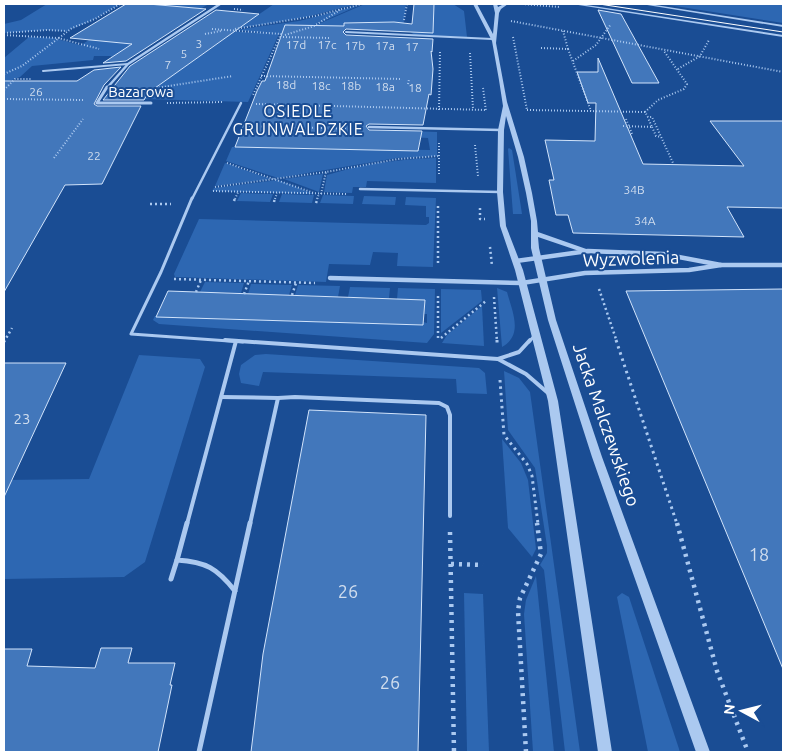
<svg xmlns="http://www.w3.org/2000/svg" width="787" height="756" font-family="Ubuntu,sans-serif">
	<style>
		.green { fill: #2d67b2 }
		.building { fill: #4277bb; stroke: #d2e4fb }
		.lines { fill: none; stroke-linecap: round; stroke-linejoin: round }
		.path-far3 { stroke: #abc9f0; stroke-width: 2; stroke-dasharray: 1 2; stroke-linecap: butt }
		.path-far2 { stroke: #abc9f0; stroke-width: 2.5; stroke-dasharray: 2 3; stroke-linecap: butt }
		.path-far1 { stroke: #abc9f0; stroke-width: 3; stroke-dasharray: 2.5 4; stroke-linecap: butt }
		.path { stroke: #abc9f0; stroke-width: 4.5; stroke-dasharray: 3 5; stroke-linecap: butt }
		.service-far4 { stroke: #abc9f0; stroke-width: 2 }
		.service-far3 { stroke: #abc9f0; stroke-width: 2.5 }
		.service-far2 { stroke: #abc9f0; stroke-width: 3 }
		.service-far1 { stroke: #abc9f0; stroke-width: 4 }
		.service { stroke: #abc9f0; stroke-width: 5 }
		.minor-far2 { stroke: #abc9f0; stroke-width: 2.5 }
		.minor-far1 { stroke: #abc9f0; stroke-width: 3 }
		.minor { stroke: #abc9f0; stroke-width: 4.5 }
		.tertiary { fill: #abc9f0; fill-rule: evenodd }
		.tram { stroke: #fff; stroke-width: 1 }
		.labels { text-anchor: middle; stroke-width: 4; stroke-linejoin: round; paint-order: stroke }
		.far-number-label { font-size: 12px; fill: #d0ddee }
		.far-street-label { font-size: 15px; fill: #fff; stroke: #1a4d94 }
		.number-label { font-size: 15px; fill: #d0ddee }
		.far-neighbourhood-label { font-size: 16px; letter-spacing: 1px; fill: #fff; stroke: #1a4d94 }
		.street-label { font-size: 18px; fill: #fff; stroke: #1a4d94 }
		.near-number-label { font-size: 18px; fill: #d0ddee }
	</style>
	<rect width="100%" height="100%" fill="#1a4d94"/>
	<g class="green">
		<polygon points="47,4 120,4 95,19 67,31 47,30 4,33 4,24 21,20"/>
		<polygon points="146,4 209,4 200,9 184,7 111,59 111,56 94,56 93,60 32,66 20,77 4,83 4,58 29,37 53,38 107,52 81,45"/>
		<polygon points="274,4 357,4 306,17 228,30 242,26"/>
		<polygon points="365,4 406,4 403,29 389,29 388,22 345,23 344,28 330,28 330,33 344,33 343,37 288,37"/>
		<polygon points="434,4 453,4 464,11 467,37 416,36 409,31 433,29"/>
		<polygon points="662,4 783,4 783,23"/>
		<polygon points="360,5 303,30 301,25 287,25 286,35 235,30 299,21"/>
		<polygon points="227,31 279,34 248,102 142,99 128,82 157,86 223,40"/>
		<polygon points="409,131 437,132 437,156 397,158 278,178 226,161 232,147 430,150 428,138 409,137"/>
		<polygon points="509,148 512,150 522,214 513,214 508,149"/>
		<path d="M 436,158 L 436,183 L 367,181 L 366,187 L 353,187 L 352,193 L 324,192 L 327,175 C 362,164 400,159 436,158 Z"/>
		<polygon points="225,163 270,179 215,186"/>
		<polygon points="323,174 319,192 284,179"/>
		<polygon points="278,180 314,194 212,191 214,188"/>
		<polygon points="241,193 273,194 270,202 237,201"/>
		<polygon points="282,194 314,195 312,203 279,202"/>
		<polygon points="323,195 354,196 353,204 320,203"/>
		<polygon points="364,196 396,197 395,205 362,204"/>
		<polygon points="406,197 436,198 433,267 397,266 398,253 373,252 370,265 329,264 326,282 175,277 174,274 199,219 426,225 429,223 429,217 426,217 426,206 405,205"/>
		<polygon points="205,282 244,283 241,293 200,292"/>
		<polygon points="251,284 292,285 289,295 248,294"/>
		<polygon points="298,285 340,286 338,297 295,295"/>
		<polygon points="350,287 390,288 389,298 348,297"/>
		<polygon points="398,288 435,289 434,334 427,343 159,324 153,320 155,316 423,325 423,322 427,323 427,314 424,314 425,300 397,299"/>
		<path d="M 497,288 L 507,292 C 512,311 524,335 502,347 Z"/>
		<polygon points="441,289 481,290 482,301 441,333"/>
		<polygon points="482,306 484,346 442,343 447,335"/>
		<polygon points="266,354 479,368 485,373 487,394 457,393 456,379 263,372 259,386 241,383 239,374 241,365 255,355"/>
		<polygon points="139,355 200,359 205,367 145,562 124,577 4,579 4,480 89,479"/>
		<polygon points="504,371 519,378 530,392 580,752 565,752 544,570 540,565 547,553 547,546 535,468 508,430"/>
		<polygon points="502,439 521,463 528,480 536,549 532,557 508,528"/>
		<polygon points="536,576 554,752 533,752 524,614 526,600"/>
		<polygon points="464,593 483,594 489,752 467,751"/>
		<polygon points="622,593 629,597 680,752 648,752 617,597"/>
	</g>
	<g class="building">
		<polygon points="126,4 148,4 206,9 126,61 103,63 132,44 70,38"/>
		<polygon points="414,4 434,4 433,33 346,29 343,32 346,35 433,39 432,52 431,51 433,69 431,95 429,94 423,125 369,124 366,126 369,130 422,131 418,151 235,147 257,91 262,81 265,81 285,25 344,26 344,23 394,22 412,24"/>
		<polygon points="216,10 259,14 148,93 144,100 103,100 130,66"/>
		<polygon points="598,10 621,14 659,83 632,83"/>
		<polygon points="598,58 643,164 744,166 710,121 783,121 783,208 727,207 744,237 573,233 568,215 556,215 549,180 554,180 545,140 595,141 596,103 588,103 577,72 598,72"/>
		<polygon points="121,67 104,85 94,104 97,106 141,106 102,184 65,185 4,292 4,81 77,81 94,70"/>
		<polygon points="783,289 783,669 626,291"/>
		<polygon points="168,291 425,300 423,325 156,317"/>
		<polygon points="4,363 66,363 4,497"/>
		<polygon points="309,410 426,415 418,752 251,752 263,654"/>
		<polygon points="101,648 132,648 128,663 175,663 170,685 172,685 158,752 4,752 4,649 32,649 27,666 95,668"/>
	</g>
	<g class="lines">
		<g class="path-far3">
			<polyline points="522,4 560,7"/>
			<polyline points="234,9 243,10"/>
			<polyline points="404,20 407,4"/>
			<polyline points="511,21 783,72"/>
			<polyline points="212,29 281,34 253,95"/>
			<polyline points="235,29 315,16 362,4"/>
			<polyline points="4,33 47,30 67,31"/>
			<polyline points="205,34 221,31"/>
			<polyline points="4,35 58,38 99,49"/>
			<polyline points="285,35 314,26 340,10"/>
			<polyline points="280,37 331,38"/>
			<polyline points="513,37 527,110"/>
			<polyline points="541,48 568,49 563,31"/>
			<polyline points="568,49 591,111"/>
			<polyline points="470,53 473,109"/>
			<polyline points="573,61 596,45 611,24"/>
			<polyline points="678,69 700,56 709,40"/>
			<polyline points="4,74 22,66 72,28 95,19 120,4"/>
			<polyline points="261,76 402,79"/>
			<polyline points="408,84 409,79"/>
			<polyline points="156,88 233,76"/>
			<polyline points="483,88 486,111"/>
			<polyline points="4,90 15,79 31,79"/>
			<polyline points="4,99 83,100"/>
			<polyline points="167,103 223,102"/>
			<polyline points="256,104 486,110"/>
			<polyline points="439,110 440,51"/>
			<polyline points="527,110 645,112 648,117 652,117 673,163"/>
			<polyline points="645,112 658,100 684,89 687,84 664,51"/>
			<polyline points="626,119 632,134"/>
			<polyline points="246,126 355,129"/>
			<polyline points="623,126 652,127 648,118"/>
			<polyline points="652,127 656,136 661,137"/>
			<polyline points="261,134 265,127"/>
			<polyline points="296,135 299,127"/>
			<polyline points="333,135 334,128"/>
			<polyline points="439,143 439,175"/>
			<polyline points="475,145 478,176"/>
			<polyline points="54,158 83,119"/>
			<polyline points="227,163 314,193"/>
			<polyline points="215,187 326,172"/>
			<polyline points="213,191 346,194"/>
			<polyline points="321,194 326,172 398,159 439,156"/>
			<polyline points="235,199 238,192"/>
			<polyline points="275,199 277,193"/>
			<polyline points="317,199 319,194"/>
		</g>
		<g class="path-far2">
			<polyline points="234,201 235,198"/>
			<polyline points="274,202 275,198"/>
			<polyline points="316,203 318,198"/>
			<polyline points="150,204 171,204"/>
			<polyline points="438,206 438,265"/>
			<polyline points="480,208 480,219 485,219"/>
			<polyline points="490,247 492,266"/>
			<polyline points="174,279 315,283"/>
			<polyline points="599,289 617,342"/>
			<polyline points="196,292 201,280"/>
			<polyline points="244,294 249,281"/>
			<polyline points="292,295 296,283"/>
			<polyline points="438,296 438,340"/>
			<polyline points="494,297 497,342"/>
			<polyline points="441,338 486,301"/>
			<polyline points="4,342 12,328"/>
		</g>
		<g class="path-far1">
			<polyline points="497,340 497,343"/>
			<polyline points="616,340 677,524"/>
			<polyline points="500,380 504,435 527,464 532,476 538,524"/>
		</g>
		<g class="path">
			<polyline points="677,523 717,671 748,752"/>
			<polyline points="450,532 454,752"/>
			<polyline points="451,564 483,565"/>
			<polyline points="526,752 518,611 520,598 541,554 537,523"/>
		</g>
		<g class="service-far4">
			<polyline points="346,32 492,39"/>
			<polyline points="43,71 128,64"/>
		</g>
		<g class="service-far3">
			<polyline points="369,127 501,130"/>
			<polyline points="360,189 500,192"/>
			<polyline points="192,199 241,103"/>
		</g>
		<g class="service-far2">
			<polyline points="192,198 161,272 131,334 243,342"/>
			<polyline points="529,342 535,335"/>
		</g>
		<g class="service-far1">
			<polyline points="225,340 498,359 526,374 548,393"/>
			<polyline points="498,359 519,352 530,340"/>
			<polyline points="222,397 278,398 250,524"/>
			<polyline points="278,398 295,397 439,403 447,407 450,415 450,516"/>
			<polyline points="187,524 236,341"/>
		</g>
		<g class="service">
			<path d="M 187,523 L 177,560 C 206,562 217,568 235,591"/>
			<polyline points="171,579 177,560"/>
			<polyline points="199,752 250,523"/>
		</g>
		<polyline class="minor-far2" points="107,88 128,64 220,4"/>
		<polyline class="minor-far1" points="107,87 97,103 151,103"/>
		<g class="minor">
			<polyline points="516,261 588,251 663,254 721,265 783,265"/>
			<polyline points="330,278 522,283 585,273 689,270 721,265"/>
		</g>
		<g class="tertiary">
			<polygon points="473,4 477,4 493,34 495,13 493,4 497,4 498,7 504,4 508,4 501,9 499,13 496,43 507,102 524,157 532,193 537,221 538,232 592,251 591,253 585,253 538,237 539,248 556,320 602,457 710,752 696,752 592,457 548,320 531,248 531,221 526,193 518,157 506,116 504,130 503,192 506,226 523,270 558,401 612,752 598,752 548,401 515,270 500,226 497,192 498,130 503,106 499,80 492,41"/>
			<polygon points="572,4 580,4 783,35 783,37"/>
			<polygon points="641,4 649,4 783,25 783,27"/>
		</g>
		<polyline class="tram" points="599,4 783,32"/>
	</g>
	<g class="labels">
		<g class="far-number-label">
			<text x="199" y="48">3</text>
			<text x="296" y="49">17d</text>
			<text x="327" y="49">17c</text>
			<text x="355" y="50">17b</text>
			<text x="385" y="50">17a</text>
			<text x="412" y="51">17</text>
			<text x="184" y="58">5</text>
			<text x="168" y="69">7</text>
			<text x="286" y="89">18d</text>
			<text x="321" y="90">18c</text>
			<text x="351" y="90">18b</text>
			<text x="385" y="91">18a</text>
			<text x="415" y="92">18</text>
			<text x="36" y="96">26</text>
			<text x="94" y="160">22</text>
			<text x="634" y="194">34B</text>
			<text x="645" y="225">34A</text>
		</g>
		<g class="far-street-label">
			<text x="141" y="97">Bazarowa</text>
		</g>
		<g class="number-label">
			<text x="22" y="424">23</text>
		</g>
		<g class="far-neighbourhood-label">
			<text x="298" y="117">OSIEDLE<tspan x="298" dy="18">GRUNWALDZKIE</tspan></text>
		</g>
		<g class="street-label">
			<text transform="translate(631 259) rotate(-2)" y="6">Wyzwolenia</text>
			<text transform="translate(606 425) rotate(71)" y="6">Jacka Malczewskiego</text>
		</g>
		<g class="near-number-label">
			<text x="759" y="561">18</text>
			<text x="348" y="598">26</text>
			<text x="390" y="689">26</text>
		</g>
	</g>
	<rect width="787" height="756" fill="none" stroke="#ffffff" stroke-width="10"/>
	<g transform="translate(742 711) rotate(277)" stroke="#1a4d94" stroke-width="4" paint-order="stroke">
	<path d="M0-4L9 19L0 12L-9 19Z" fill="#ffffff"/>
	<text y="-8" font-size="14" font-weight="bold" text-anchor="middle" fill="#ffffff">N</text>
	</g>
</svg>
